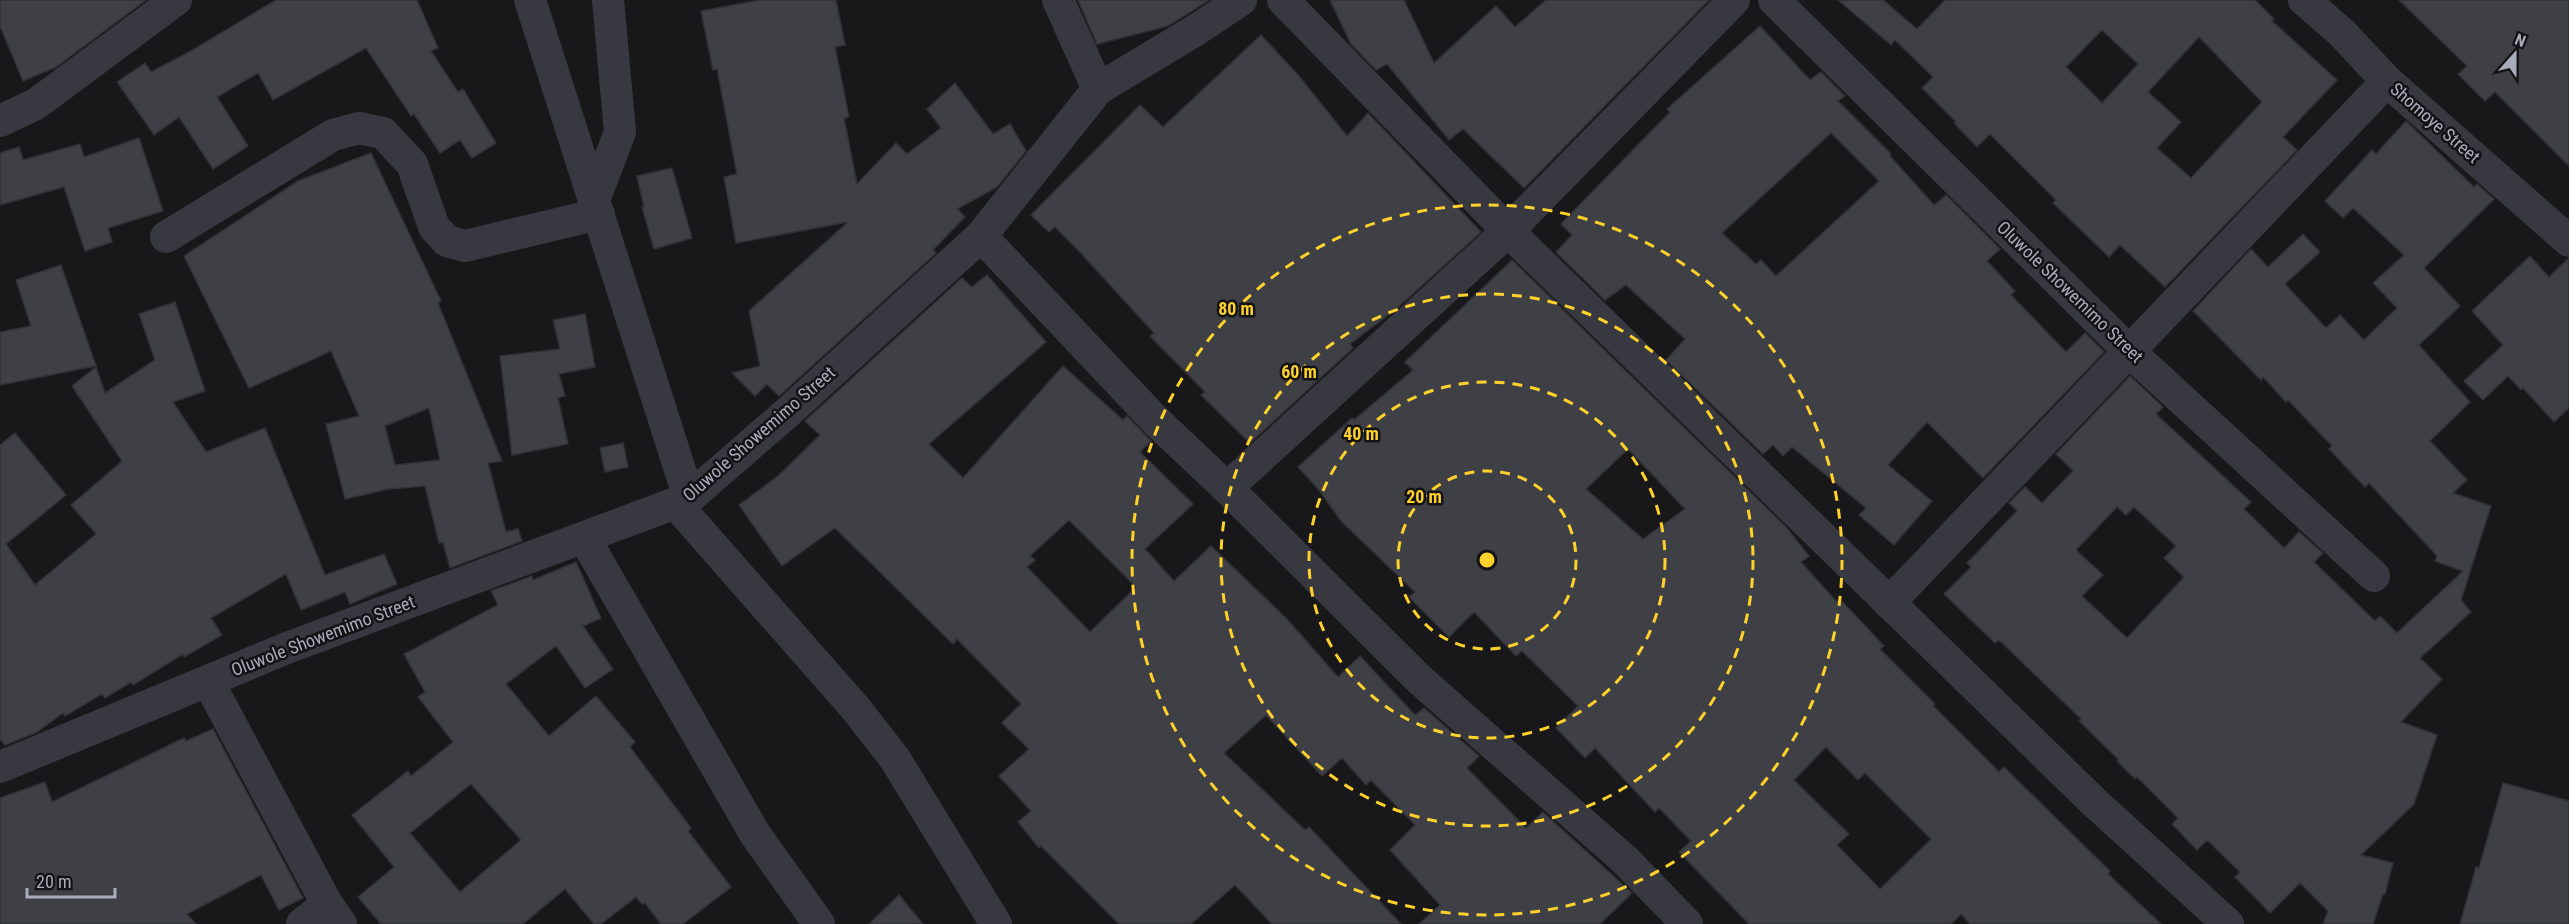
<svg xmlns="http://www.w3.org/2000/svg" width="2569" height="924" font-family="'Roboto Condensed',sans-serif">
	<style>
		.building { fill: #3f4045; stroke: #323136; stroke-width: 1.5; fill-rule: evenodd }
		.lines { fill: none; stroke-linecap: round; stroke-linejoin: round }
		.minor { stroke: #383940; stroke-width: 32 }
		.ring { fill: none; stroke: #ffd12b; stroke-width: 3; stroke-dasharray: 10 8 }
		.labels { text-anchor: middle; stroke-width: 5; stroke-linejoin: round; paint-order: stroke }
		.street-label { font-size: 18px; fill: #a9acbb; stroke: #131315 }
		.centre { fill: #ffd12b; stroke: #131315; stroke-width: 3 }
		.ring-label { font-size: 18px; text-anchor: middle; font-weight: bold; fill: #ffd12b; stroke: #131315; stroke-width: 5; stroke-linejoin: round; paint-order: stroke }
	</style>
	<rect width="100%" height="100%" fill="#18181a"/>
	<g class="building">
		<polygon points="0,0 146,0 56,67 23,81 0,26"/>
		<polygon points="276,0 417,0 438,48 431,51 458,92 463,89 496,143 472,158 460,140 440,153 414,114 411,116 366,48 273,100 258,73 217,97 248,146 213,169 179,117 154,135 117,82 145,63 151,72 191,51"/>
		<polygon points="760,0 836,0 845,45 835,47 849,117 844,118 857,184 896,143 907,154 941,128 927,109 955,83 993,134 1010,124 1026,151 997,187 957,209 965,217 933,250 936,253 779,396 767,384 755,396 732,373 760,366 749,311 848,222 736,243 724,177 737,174 717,69 713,70 701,11"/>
		<polygon points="1078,0 1209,0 1168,26 1097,44"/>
		<polygon points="1330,0 1404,0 1434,63 1496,6 1515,27 1546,0 1709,0 1524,188 1463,129 1449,140 1387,64 1376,70 1351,44"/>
		<path d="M 1838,0 L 1883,0 L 1917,29 L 1945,0 L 2255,0 L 2274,19 L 2272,21 L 2337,80 L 2283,137 L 2297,150 L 2165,287 L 2120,245 L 2109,257 L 2053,203 L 2056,200 L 1990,134 L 1977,147 L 1954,123 L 1956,122 L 1922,88 L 1933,77 L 1895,40 L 1891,45 ZM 2102,30 L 2138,64 L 2102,103 L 2066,67 ZM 2199,37 L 2262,102 L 2191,178 L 2157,148 L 2181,122 L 2148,92 Z"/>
		<polygon points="2399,0 2569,0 2569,166 2495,92 2485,101 2458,74 2467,66"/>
		<path d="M 1760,26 L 1810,80 L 1821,72 L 1845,96 L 1838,101 L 1891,154 L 1890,156 L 1934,205 L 1946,195 L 2000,249 L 1987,261 L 2015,291 L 2011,295 L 2066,352 L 2085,333 L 2104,352 L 1983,478 L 1927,422 L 1888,465 L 1932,501 L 1894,545 L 1859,515 L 1866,508 L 1792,447 L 1783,456 L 1773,445 L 1763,454 L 1666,360 L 1685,339 L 1626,285 L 1605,300 L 1556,252 L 1572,235 L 1561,224 L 1670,112 L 1667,109 ZM 1831,133 L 1879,181 L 1776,276 L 1761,260 L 1756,264 L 1722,233 Z"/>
		<polygon points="1261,35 1299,76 1347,136 1368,113 1481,232 1396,309 1350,344 1353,348 1250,443 1201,395 1205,392 1150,336 1154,333 1078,250 1055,227 1049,232 1031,215 1140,105 1163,127"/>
		<path d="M 2406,121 L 2474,187 L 2477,184 L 2494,199 L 2424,268 L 2460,306 L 2419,345 L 2470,402 L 2430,441 L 2467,480 L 2453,493 L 2491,506 L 2461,600 L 2471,612 L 2420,658 L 2442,679 L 2401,722 L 2437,735 L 2414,804 L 2361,855 L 2393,863 L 2385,894 L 2383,894 L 2373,924 L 2323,924 L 2328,911 L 2300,883 L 2270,913 L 2235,877 L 2240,872 L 2207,840 L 2197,850 L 2172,824 L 2178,818 L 2137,777 L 2135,779 L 2117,761 L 2119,760 L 2079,721 L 2081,719 L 1999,640 L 1995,643 L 1944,594 L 1971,567 L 1967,563 L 2017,511 L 2009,503 L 2025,487 L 2042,503 L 2073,471 L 2056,454 L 2130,376 L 2163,407 L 2156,414 L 2251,502 L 2244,509 L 2284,548 L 2299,532 L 2323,553 L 2314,562 L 2375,621 L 2380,616 L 2397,633 L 2463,571 L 2435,561 L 2437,556 L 2369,483 L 2365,487 L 2329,449 L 2332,446 L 2288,400 L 2286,402 L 2263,377 L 2261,380 L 2193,311 L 2251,249 L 2268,267 L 2303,234 L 2320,252 L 2285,284 L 2326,328 L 2340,315 L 2364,340 L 2397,308 L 2373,283 L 2404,255 L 2353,208 L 2343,218 L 2325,201 L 2372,150 L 2376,154 ZM 2117,507 L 2126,515 L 2134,507 L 2176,546 L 2164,558 L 2184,577 L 2127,638 L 2082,596 L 2103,575 L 2076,550 Z"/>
		<polygon points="139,138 163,211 108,228 112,242 85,251 64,187 0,205 0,153 19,147 23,160 80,144 84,157"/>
		<path d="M 371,153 L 441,301 L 438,303 L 502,461 L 488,463 L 506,532 L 518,529 L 522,541 L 450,568 L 443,542 L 439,543 L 425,486 L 389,489 L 345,499 L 326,424 L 359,416 L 331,351 L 249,388 L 184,256 L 298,181 ZM 429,408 L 440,460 L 395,465 L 385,426 Z"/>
		<polygon points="672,168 692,238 654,249 642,207 644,207 637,176"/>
		<polygon points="2530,256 2549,277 2569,258 2569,408 2554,422 2523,388 2521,390 2508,376 2483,400 2464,381 2503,345 2472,311"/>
		<path d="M 1512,260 L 1786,527 L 1809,556 L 1801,562 L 1837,602 L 1840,599 L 1884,646 L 1880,649 L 1935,704 L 1933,706 L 1999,772 L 2004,767 L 2110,871 L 2108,874 L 2161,924 L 1970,924 L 1961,914 L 1951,924 L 1749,924 L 1679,852 L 1691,841 L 1659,808 L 1655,812 L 1595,748 L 1585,758 L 1556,728 L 1578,706 L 1522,651 L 1516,656 L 1474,612 L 1449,637 L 1409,597 L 1415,592 L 1341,521 L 1319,490 L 1298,467 L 1352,418 L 1354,420 L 1413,370 L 1405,362 ZM 1628,449 L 1685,509 L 1643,539 L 1586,489 ZM 1826,747 L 1858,780 L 1865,773 L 1931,839 L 1880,889 L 1837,845 L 1849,834 L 1794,780 Z"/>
		<polygon points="61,265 96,366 0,385 0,332 31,326 16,280"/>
		<path d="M 987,275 L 1046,342 L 929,444 L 963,478 L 1063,366 L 1123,420 L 1127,416 L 1151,441 L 1140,452 L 1193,504 L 1145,549 L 1174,581 L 1211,546 L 1287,619 L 1338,677 L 1360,656 L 1415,715 L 1424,708 L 1479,756 L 1467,768 L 1526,828 L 1543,812 L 1632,893 L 1600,924 L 1419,924 L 1440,905 L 1390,850 L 1415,825 L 1371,780 L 1366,785 L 1342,758 L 1322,776 L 1266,715 L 1224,753 L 1305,830 L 1309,827 L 1401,924 L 1272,924 L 1235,885 L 1191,924 L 1119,924 L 1041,846 L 1039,848 L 1018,822 L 1031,811 L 999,776 L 1029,749 L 1002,723 L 1021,704 L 957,639 L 953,644 L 835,528 L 782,566 L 739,505 L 778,476 L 820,435 L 805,421 L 962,278 L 972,287 ZM 1069,520 L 1136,587 L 1090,632 L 1027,567 L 1035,560 L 1030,556 Z"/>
		<polygon points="175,302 205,391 173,402 206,452 265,428 325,575 384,554 397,584 350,604 345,592 301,610 286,574 211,618 222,635 184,657 183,654 133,685 131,682 105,698 102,694 65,716 63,713 37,732 5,745 0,739 0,445 15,433 66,495 6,544 35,585 96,534 71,505 122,461 72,386 96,367 105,393 155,360 139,314"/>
		<polygon points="585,314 595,367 559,374 565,396 558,398 568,444 512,455 500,356 560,349 553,320"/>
		<polygon points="623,443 628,467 605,472 600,448"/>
		<path d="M 576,562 L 601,618 L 583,626 L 613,669 L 585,688 L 556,646 L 506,684 L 549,736 L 596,696 L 635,742 L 630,747 L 691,828 L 688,831 L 731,887 L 683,924 L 661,924 L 645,903 L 642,904 L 636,897 L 601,924 L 594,924 L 565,889 L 523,924 L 381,924 L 358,897 L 394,867 L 352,815 L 408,771 L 411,776 L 453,742 L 418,697 L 425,692 L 404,654 L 498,605 L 491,591 L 532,576 L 533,580 ZM 471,784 L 521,840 L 460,892 L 410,833 Z"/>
		<polygon points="213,729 303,898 279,910 261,875 187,914 196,924 0,924 0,798 45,782 52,802 184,738 186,741"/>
		<polygon points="2503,783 2569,801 2569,924 2460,924 2476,867 2479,868"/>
		<polygon points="899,895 923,924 869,924"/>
	</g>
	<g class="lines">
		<g class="minor">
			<polyline points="530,0 689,498"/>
			<polyline points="1058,0 1098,89"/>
			<polyline points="1283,0 1508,231 2094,802 2228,924"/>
			<polyline points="1774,0 2130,352 2374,576"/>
			<polyline points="2304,0 2341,32 2387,81 2569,241"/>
			<polyline points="0,121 36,104 176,0"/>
			<polyline points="594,200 620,132 608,0"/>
			<polyline points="981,236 1157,422 1227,488 1420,680 1625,860 1687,924"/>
			<polyline points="166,237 333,135 359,128 383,133 412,164 434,227 447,241 465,246 599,214"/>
			<polyline points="1227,488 1508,231 1734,0"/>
			<polyline points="676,504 857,710 895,759 996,924"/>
			<polyline points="585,539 755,834 819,924"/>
			<polyline points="1889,603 2387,81"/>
			<polyline points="208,681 327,904 341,924"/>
			<polyline points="0,767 287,648 689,498 788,412 981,236 1098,89 1196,30 1241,0"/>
			<polyline points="302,924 327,904"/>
		</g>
	</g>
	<g class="ring">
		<circle cx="1487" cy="560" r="89"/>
		<circle cx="1487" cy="560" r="178"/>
		<circle cx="1487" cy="560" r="266"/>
		<circle cx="1487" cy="560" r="355"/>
	</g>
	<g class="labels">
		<g class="street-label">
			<text transform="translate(2435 123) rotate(41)" y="6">Shomoye Street</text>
			<text transform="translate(2070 292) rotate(44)" y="6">Oluwole Showemimo Street</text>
			<text transform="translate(759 434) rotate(-41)" y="6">Oluwole Showemimo Street</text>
			<text transform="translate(323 636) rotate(-21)" y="6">Oluwole Showemimo Street</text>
		</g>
	</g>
	<circle cx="1487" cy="560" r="9" class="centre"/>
	<g class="ring-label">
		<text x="1236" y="315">80 m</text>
		<text x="1299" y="378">60 m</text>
		<text x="1361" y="440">40 m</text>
		<text x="1424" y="503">20 m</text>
	</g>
	<g transform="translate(2515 54) rotate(21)" stroke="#131315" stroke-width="4.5" paint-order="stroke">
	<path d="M0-4.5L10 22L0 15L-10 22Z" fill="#a9acbb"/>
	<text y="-9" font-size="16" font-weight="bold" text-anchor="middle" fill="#a9acbb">N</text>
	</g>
	<path d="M27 888v9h88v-9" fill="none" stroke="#a9acbb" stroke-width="3"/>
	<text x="36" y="888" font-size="18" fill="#a9acbb" stroke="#131315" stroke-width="4.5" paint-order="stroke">20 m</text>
</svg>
